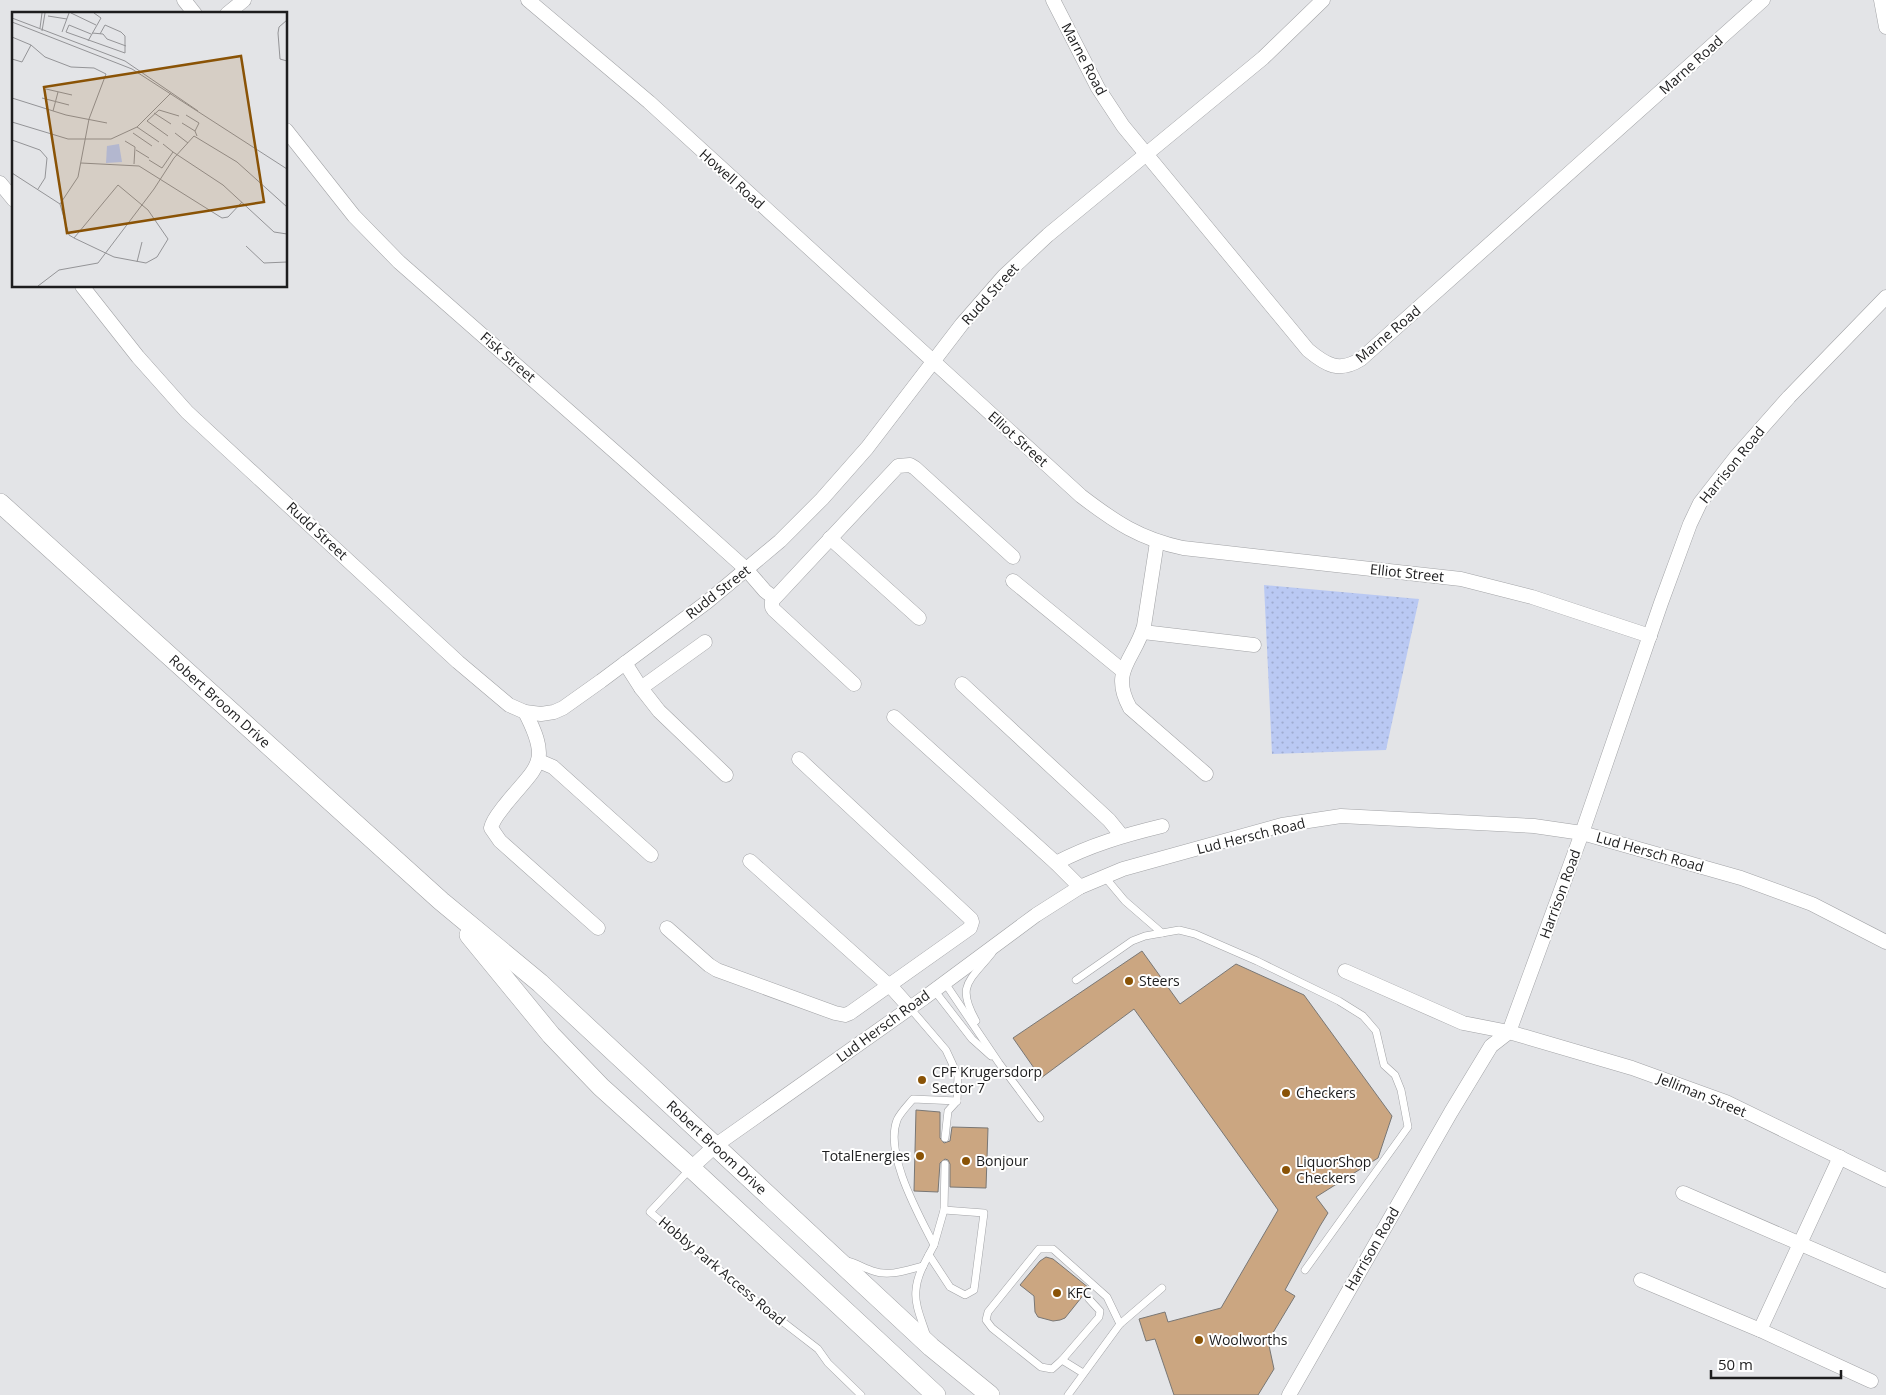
<svg xmlns="http://www.w3.org/2000/svg" width="1886" height="1395" font-family="'Open Sans',sans-serif">
	<style>
		.park { fill: url(#park-dots) }
		.building { fill: #cba681; stroke: #797775 }
		.lines { fill: none; stroke-linecap: round; stroke-linejoin: round }
		.lane-casing { stroke: #a2a3a6; stroke-width: 8 }
		.street-casing { stroke: #a2a3a6; stroke-width: 15 }
		.secondary-casing { stroke: #a2a3a6; stroke-width: 20 }
		.lane { stroke: #fff; stroke-width: 7 }
		.street { stroke: #fff; stroke-width: 14 }
		.secondary { stroke: #fff; stroke-width: 19 }
		.poi-dot { fill: #8a5306; stroke: #fff; stroke-width: 2 }
		.labels { text-anchor: middle; stroke-width: 4; stroke-linejoin: round; paint-order: stroke }
		.street-label { font-size: 14px; fill: #1d1d1e; stroke: #fff }
		.poi-label { font-size: 14px; fill: #1d1d1e; stroke: #fff; text-anchor: start }
		.inset-road { fill: none; stroke: #949497; stroke-width: 1 }
		.view { fill: #8a5306; fill-opacity: 0.15; stroke: #8a5306; stroke-width: 2.5 }
		.inset-edge { fill: none; stroke: #1d1d1e; stroke-width: 2.5 }
	</style>
	<defs>
		<pattern id="park-dots" width="8" height="8" patternUnits="userSpaceOnUse" patternTransform="scale(1.25)"><rect width="8" height="8" fill="#bac9f3"/><path d="M2 2h.1M6 6h.1" fill="none" stroke="#9facd0" stroke-width="1.8" stroke-linecap="round"/></pattern>
	</defs>
	<rect width="100%" height="100%" fill="#e3e4e7"/>
	<polygon class="park" points="1264,585 1419,599 1386,750 1272,754"/>
	<g class="building">
		<polygon points="1142,951 1180,1004 1236,964 1304,995 1392,1116 1378,1158 1316,1197 1328,1213 1320,1226 1285,1290 1295,1296 1268,1341 1274,1369 1258,1395 1174,1395 1155,1339 1146,1341 1139,1319 1165,1312 1168,1322 1221,1308 1278,1210 1134,1009 1041,1078 1013,1038"/>
		<polygon points="916,1110 940,1112 940,1138 944,1143 950,1141 952,1127 988,1128 986,1188 950,1187 950,1164 948,1160 945,1159 940,1163 938,1192 914,1191"/>
		<polygon points="1046,1257 1053,1259 1089,1288 1065,1318 1060,1320 1053,1321 1038,1317 1035,1312 1034,1296 1020,1285 1040,1261"/>
	</g>
	<g class="lines">
		<defs>
			<g id="lane">
				<polyline points="1104,876 1125,901 1162,933 1179,930 1195,934 1257,961 1339,1001 1363,1016 1376,1031 1384,1065 1395,1075 1401,1090 1408,1127 1305,1270"/>
				<polyline points="1076,980 1132,941 1145,936 1162,933"/>
				<polyline points="945,983 999,1063 1040,1118"/>
				<polyline points="934,990 972,1039 991,1056"/>
				<polyline points="910,1008 946,1050 958,1076 957,1101 948,1111 945,1138"/>
				<path d="M 976,1021 C 956,985 969,982 992,953"/>
				<polyline points="691,1168 650,1212 761,1305 818,1349 828,1363 861,1395"/>
				<polyline points="934,1245 944,1210 945,1164"/>
				<polyline points="929,1255 950,1287 965,1295 974,1290 984,1213 944,1210"/>
				<path d="M 847,1261 C 856,1263 864,1268 873,1271 C 889,1277 907,1270 923,1266"/>
				<path d="M 927,1337 C 923,1323 914,1305 916,1290 C 917,1274 927,1259 934,1245 C 919,1215 884,1154 897,1120 C 900,1113 908,1105 913,1099 L 957,1101"/>
				<polyline points="1062,1360 1099,1317 1100,1311 1089,1299"/>
				<polyline points="1083,1373 1062,1360 1052,1369 1041,1367 992,1328 986,1320 988,1312 1039,1249 1053,1249 1107,1297 1120,1324"/>
				<polyline points="1068,1395 1120,1324 1162,1288"/>
			</g>
			<g id="street">
				<polyline points="184,0 195,14"/>
				<path d="M 528,0 L 649,102 L 1081,496 C 1115,522 1140,539 1183,548 L 1461,579 L 1532,597 L 1650,636"/>
				<path d="M 1053,0 L 1098,88 L 1123,126 L 1308,350 C 1326,365 1339,373 1361,359 L 1763,0"/>
				<polyline points="1881,0 1886,27"/>
				<polyline points="227,14 244,0"/>
				<polyline points="286,130 354,216 399,262 630,465 746,569 765,591 773,597"/>
				<polyline points="0,183 14,200"/>
				<polyline points="82,286 138,357 187,412 458,662 509,705 525,712 541,714 554,712 563,708 601,681 707,602 780,541 822,499 867,448 962,324 1004,276 1048,235 1263,58 1323,0"/>
				<polyline points="830,538 919,618"/>
				<path d="M 1157,542 L 1144,626 C 1135,659 1109,670 1130,708 L 1206,774"/>
				<polyline points="1013,581 1123,671"/>
				<polyline points="1143,632 1254,645"/>
				<polyline points="625,663 641,688 659,711 726,775"/>
				<polyline points="854,684 774,610 772,607 772,601 898,466 910,465 915,468 1013,557"/>
				<polyline points="962,684 1109,820 1122,836"/>
				<polyline points="641,688 705,642"/>
				<path d="M 525,712 C 552,764 537,765 505,805 C 499,813 493,819 491,828 L 500,841 L 598,928"/>
				<polyline points="894,717 1056,863 1080,887"/>
				<polyline points="539,761 553,767 651,855"/>
				<polyline points="750,861 894,990 910,1008"/>
				<path d="M 1056,863 C 1090,845 1125,835 1162,826"/>
				<polyline points="667,928 709,965 717,970 835,1013 845,1015 850,1013 970,928 972,922 971,919 799,759"/>
				<polyline points="1345,971 1463,1023 1509,1032 1632,1068 1726,1102 1886,1180"/>
				<polyline points="691,1168 716,1145 924,998 1036,915 1080,887 1123,869 1282,825 1341,816 1534,826 1582,833 1741,878 1812,904 1886,942"/>
				<polyline points="1683,1193 1886,1281"/>
				<polyline points="1641,1280 1760,1330 1871,1381"/>
				<polyline points="1760,1330 1840,1157"/>
				<polyline points="1289,1395 1451,1112 1491,1046 1509,1032 1582,833 1661,603 1690,524 1700,503 1735,458 1789,397 1886,297"/>
			</g>
			<g id="secondary">
				<path id="s1" d="M 0,503 L 441,901 L 540,983 L 931,1347 L 990,1395"/>
				<polyline points="469,935 551,1035 601,1087 691,1168 936,1395"/>
			</g>
		</defs>
		<use href="#lane" class="lane-casing"/>
		<use href="#street" class="street-casing"/>
		<use href="#secondary" class="secondary-casing"/>
		<use href="#lane" class="lane"/>
		<use href="#street" class="street"/>
		<use href="#secondary" class="secondary"/>
	</g>
	<g class="poi-dot">
		<circle cx="1129" cy="981" r="5"/>
		<circle cx="922" cy="1080" r="5"/>
		<circle cx="1286" cy="1093" r="5"/>
		<circle cx="920" cy="1156" r="5"/>
		<circle cx="966" cy="1161" r="5"/>
		<circle cx="1286" cy="1170" r="5"/>
		<circle cx="1057" cy="1293" r="5"/>
		<circle cx="1199" cy="1340" r="5"/>
	</g>
	<g class="labels">
		<g class="street-label">
			<text transform="translate(1084 59) rotate(62)" y="5">Marne Road</text>
			<text transform="translate(1691 65) rotate(-42)" y="5">Marne Road</text>
			<text transform="translate(732 179) rotate(42)" y="5">Howell Road</text>
			<text transform="translate(990 294) rotate(-48)" y="5">Rudd Street</text>
			<text transform="translate(1388 334) rotate(-40)" y="5">Marne Road</text>
			<text transform="translate(508 357) rotate(41)" y="5">Fisk Street</text>
			<text transform="translate(1018 439) rotate(42)" y="5">Elliot Street</text>
			<text transform="translate(1732 465) rotate(-51)" y="5">Harrison Road</text>
			<text transform="translate(317 531) rotate(43)" y="5">Rudd Street</text>
			<text transform="translate(1407 573) rotate(6)" y="5">Elliot Street</text>
			<text transform="translate(718 592) rotate(-38)" y="5">Rudd Street</text>
			<text dy="5" stroke="none"><textPath href="#s1" startOffset="296">Robert Broom Drive</textPath></text>
			<text transform="translate(1251 836) rotate(-14)" y="5">Lud Hersch Road</text>
			<text transform="translate(1650 852) rotate(16)" y="5">Lud Hersch Road</text>
			<text transform="translate(1560 894) rotate(-70)" y="5">Harrison Road</text>
			<text transform="translate(883 1026) rotate(-36)" y="5">Lud Hersch Road</text>
			<text transform="translate(1702 1095) rotate(22)" y="5">Jelliman Street</text>
			<text dy="5" stroke="none"><textPath href="#s1" startOffset="964">Robert Broom Drive</textPath></text>
			<text transform="translate(1372 1249) rotate(-60)" y="5">Harrison Road</text>
			<text transform="translate(722 1271) rotate(40)" y="5">Hobby Park Access Road</text>
		</g>
		<g class="poi-label">
			<text x="1139" y="986">Steers</text>
			<text x="932" y="1077">CPF Krugersdorp<tspan x="932" dy="16">Sector 7</tspan></text>
			<text x="1296" y="1098">Checkers</text>
			<text x="910" y="1161" text-anchor="end">TotalEnergies</text>
			<text x="976" y="1166">Bonjour</text>
			<text x="1296" y="1167">LiquorShop<tspan x="1296" dy="16">Checkers</tspan></text>
			<text x="1067" y="1298">KFC</text>
			<text x="1209" y="1345">Woolworths</text>
		</g>
	</g>
	<g transform="translate(12 12)">
		<rect width="275" height="275" fill="#e3e4e7"/>
		<path d="M 107,132 L 110,150 L 94,151 L 95,134 Z" fill="#bac9f3"/>
		<path class="inset-road" d="M 59,1 L 84,13M 36,4 L 55,7M 0,6 L 113,49 L 186,99M 275,8 L 267,15 L 266,21 L 268,47 L 275,49M 0,10 L 120,57 L 275,157M 28,16 L 30,1M 30,19 L 33,1M 50,20 L 57,1M 80,21 L 91,22 L 95,27 L 114,34M 79,22 L 57,13 L 54,20 L 113,41 L 113,24 L 109,20 L 93,13 L 88,22M 0,25 L 19,33 L 33,45 L 59,55 L 82,56 L 94,62 L 77,107 L 66,165 L 48,192M 76,29 L 89,6 L 82,1M 0,47 L 10,50 L 19,33M 34,77 L 60,83M 0,86 L 54,103 L 95,111M 30,86 L 57,93M 41,99 L 46,80M 142,101 L 159,112M 174,103 L 187,111 L 183,119 L 185,124M 0,110 L 56,127 L 99,127 L 125,115 L 159,81M 170,111 L 183,119M 125,115 L 147,130M 121,121 L 140,134M 163,121 L 176,131M 156,124 L 135,109 L 147,98 L 167,104M 0,128 L 28,138 L 35,146 L 33,166 L 26,177M 113,129 L 123,135 L 122,152M 124,138 L 137,146M 161,140 L 211,173 L 262,220 L 275,222M 137,148 L 150,156 L 161,140 L 151,132M 69,151 L 127,154 L 210,206 L 216,205 L 230,190M 0,161 L 48,192 L 57,223 L 62,226 L 102,245 L 134,251 L 145,245 L 156,227 L 136,198 L 106,173 L 62,226M 234,234 L 252,251 L 275,250M 125,250 L 130,230M 26,274 L 47,258 L 86,251 L 142,177 L 162,146 L 182,124 L 225,150 L 275,195"/>
		<path class="view" d="M 229,44 L 252,190 L 55,221 L 32,75 Z"/>
		<rect width="275" height="275" class="inset-edge"/>
	</g>
	<path d="M1711 1370v8h130v-8" fill="none" stroke="#1d1d1e" stroke-width="2.5"/>
	<text x="1718" y="1370" font-size="15" fill="#1d1d1e" stroke="#ffffff" stroke-width="4" paint-order="stroke">50 m</text>
</svg>
